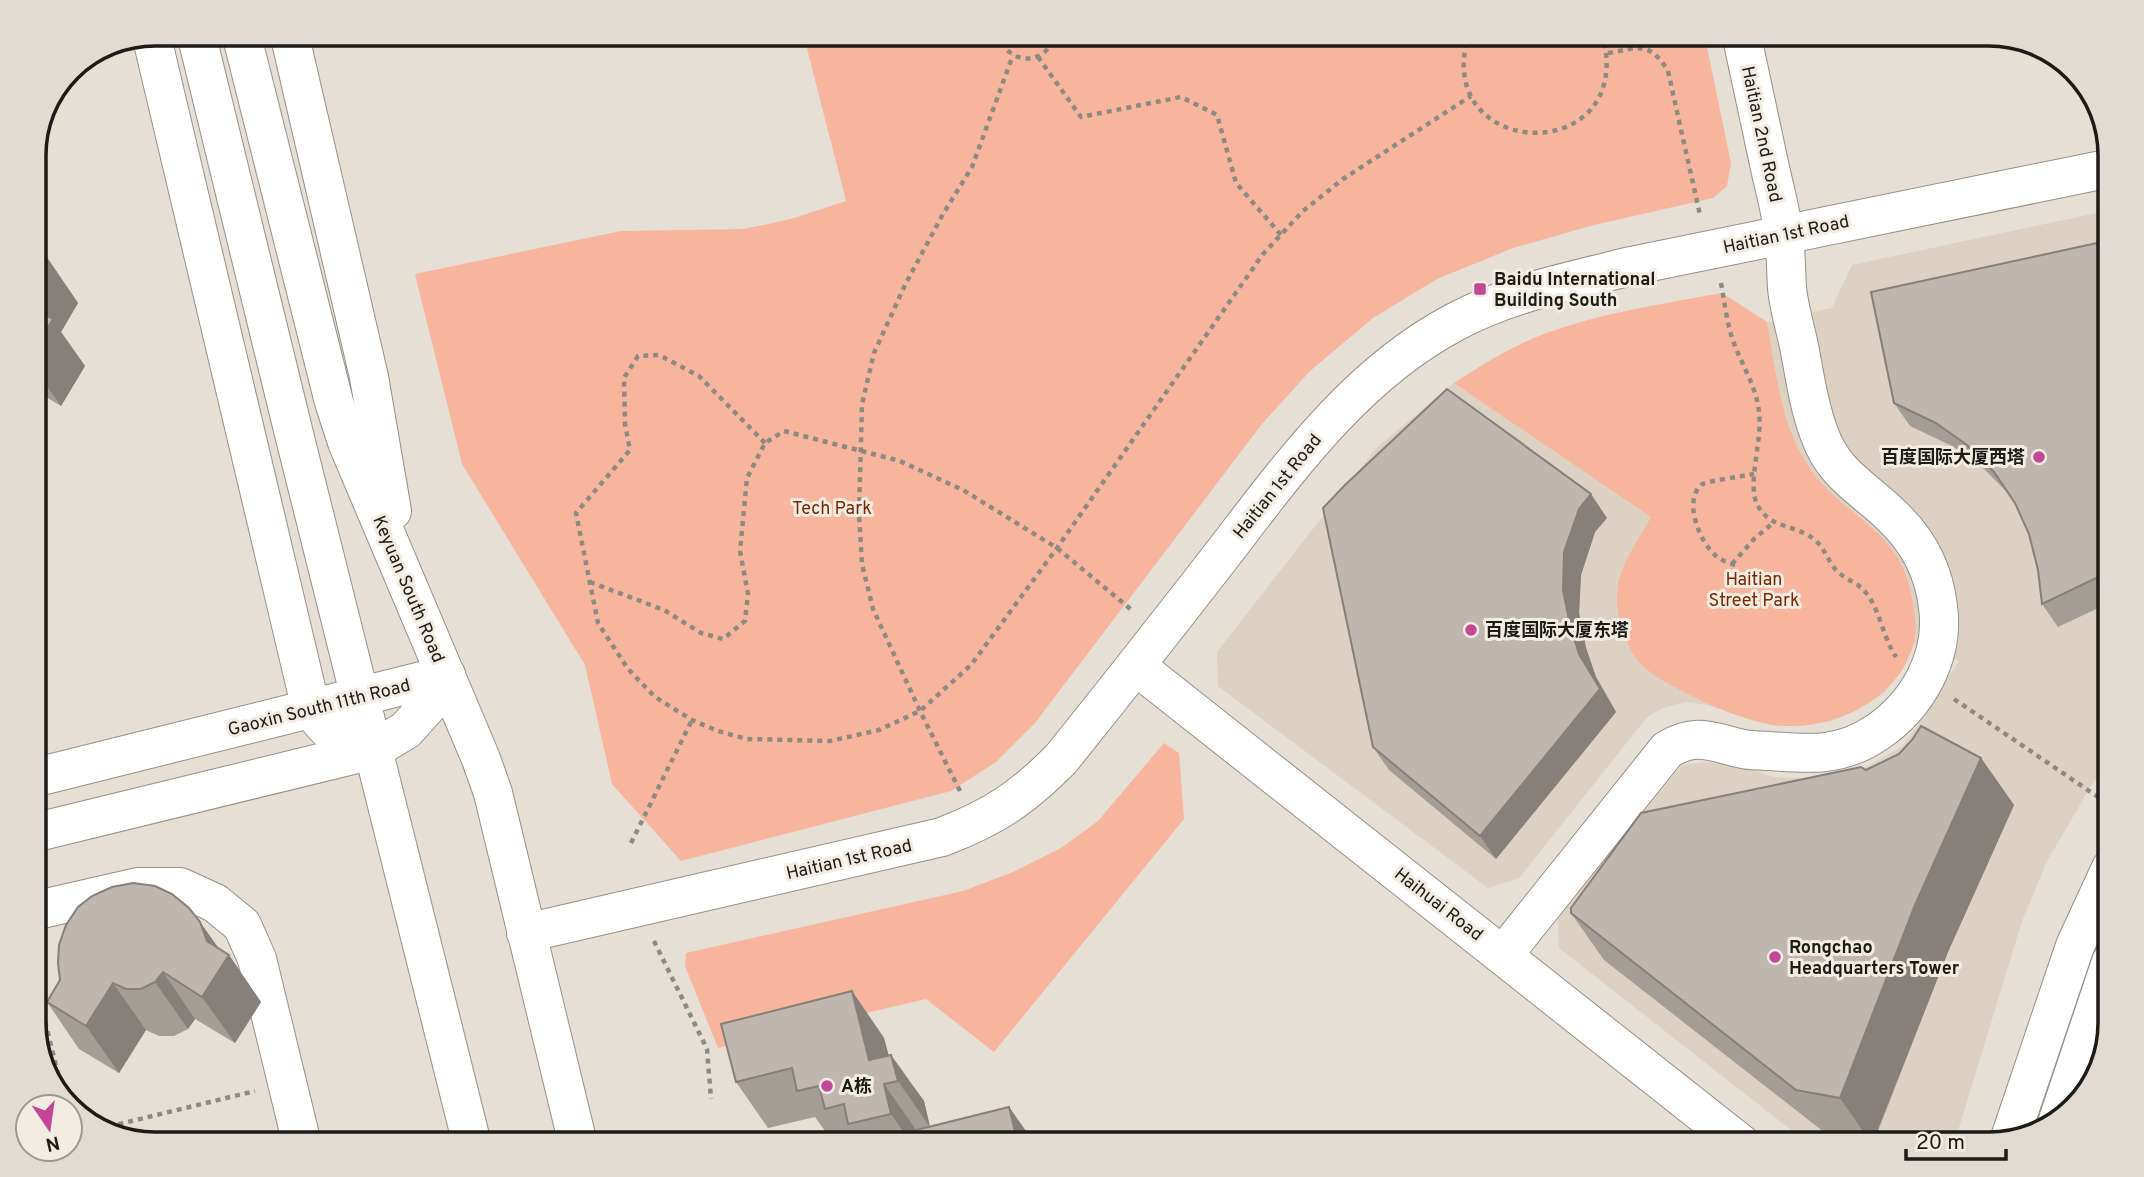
<svg xmlns="http://www.w3.org/2000/svg" width="2144" height="1177" font-family="Overpass,'Noto Sans SC',sans-serif">
	<style>
		.built { fill: #dcd1c2 }
		.green { fill: #f8b59d }
		.lines { fill: none; stroke-linecap: round; stroke-linejoin: round }
		.minor-casing { stroke: #958f87; stroke-width: 40 }
		.major-casing { stroke: #958f87; stroke-width: 40 }
		.path { stroke: #8e8a83; stroke-width: 4.5; stroke-dasharray: 5 5; stroke-linecap: butt }
		.minor { stroke: #fff; stroke-width: 38 }
		.major { stroke: #fff; stroke-width: 38 }
		.wall { fill: #a49d96 }
		.shaded-wall { fill: #867f7a }
		.building { fill: #bfb6af; stroke: #867f7a; stroke-width: 2 }
		.poi-dot { fill: #c44795; stroke: #f2ece3; stroke-width: 2.5 }
		.labels { text-anchor: middle; stroke-width: 6; stroke-linejoin: round; paint-order: stroke }
		.street-label { font-size: 18px; fill: #1d1b18; stroke: #f2ece3 }
		.poi-label { font-size: 18px; font-weight: bold; fill: #1d1b18; stroke: #f2ece3; text-anchor: start }
		.park-label { font-size: 18px; fill: #772803; stroke: #f2ece3 }
		.rim { fill: none; stroke: #1d1b18; stroke-width: 3.5 }
	</style>
	<rect width="100%" height="100%" fill="#e5dfd5"/>
	<polygon class="built" points="2111,210 2111,759 2094,781 2047,861 2022,921 1954,1144 1809,1144 1559,948 1558,918 1681,766 1705,762 1734,764 1774,777 1814,779 1863,769 1904,745 1959,661 1914,644 1902,671 1884,693 1859,709 1832,721 1803,726 1771,725 1708,705 1686,702 1663,708 1648,716 1519,878 1488,888 1218,686 1217,652 1376,448 1454,383 1493,358 1543,335 1601,316 1722,293 1767,322 1832,308 1852,265"/>
	<g class="green">
		<polygon points="803,33 1704,33 1731,163 1727,186 1713,198 1594,225 1513,248 1437,279 1373,318 1310,371 1262,424 1035,723 996,762 951,791 681,861 612,784 585,665 462,464 415,274 621,231 744,229 791,219 846,201"/>
		<path d="M 1722,293 L 1767,322 C 1774,361 1780,415 1799,450 C 1804,459 1810,469 1816,477 C 1855,524 1903,532 1913,604 C 1915,617 1917,632 1913,646 C 1895,703 1830,732 1773,725 C 1748,721 1710,706 1688,694 C 1669,684 1645,673 1633,654 C 1623,637 1616,613 1617,593 C 1619,564 1638,542 1651,517 L 1454,383 C 1483,365 1512,346 1544,334 C 1601,313 1662,304 1722,293 Z"/>
		<polygon points="1164,743 1179,753 1184,819 994,1052 926,999 718,1048 685,966 686,953 963,891 1013,872 1061,848 1098,821"/>
	</g>
	<g class="lines">
		<defs>
			<g id="minor">
				<polyline points="1136,666 1741,1144"/>
				<polyline points="33,778 446,675"/>
				<polyline points="33,833 373,750 406,730 432,701 446,675"/>
				<polyline points="33,911 138,887 180,887 215,903 242,925 257,959 302,1144"/>
				<path d="M 526,933 L 942,837 C 994,817 1021,799 1061,759 C 1114,693 1166,627 1218,560 C 1286,472 1354,375 1455,322 C 1509,293 1571,281 1631,266 L 2111,168"/>
				<path d="M 1503,955 L 1667,750 C 1696,732 1712,742 1743,749 C 1751,751 1760,750 1769,751 C 1808,754 1841,757 1876,733 C 1917,706 1945,657 1938,607 C 1934,571 1918,540 1891,515 C 1862,487 1833,474 1819,433 C 1809,407 1805,378 1800,351 C 1796,330 1789,309 1787,288 C 1786,271 1786,253 1784,235 C 1781,213 1775,190 1770,168 C 1760,123 1751,78 1741,33"/>
			</g>
			<g id="major">
				<polyline points="196,33 295,438 472,1144"/>
				<polyline points="241,33 334,402 347,442 481,759 493,793 578,1144"/>
				<polyline points="289,33 369,377 392,511"/>
				<path d="M 151,34 L 311,709 C 333,738 338,741 373,750"/>
				<polyline points="2058,1120 2111,962"/>
				<polyline points="2010,1138 2075,946 2111,868"/>
			</g>
		</defs>
		<use href="#minor" class="minor-casing"/>
		<use href="#major" class="major-casing"/>
		<g class="path">
			<path d="M 998,33 C 1007,67 1048,67 1055,33"/>
			<path d="M 1469,33 C 1428,163 1640,169 1602,33"/>
			<path d="M 1608,53 C 1638,48 1649,40 1668,71 L 1700,215"/>
			<polyline points="1038,57 1081,117 1181,97 1217,115 1236,183 1281,235"/>
			<path d="M 1721,283 C 1724,299 1726,316 1730,331 C 1737,358 1756,383 1759,412 C 1763,440 1746,486 1758,506 C 1771,530 1798,524 1816,541 C 1826,550 1828,562 1837,571 C 1846,580 1859,583 1867,594 C 1881,613 1883,638 1896,657"/>
			<polyline points="765,443 699,376 659,355 638,356 624,378 625,424 630,450 576,513 598,623 628,669 655,697 692,720 718,731 747,739 830,741 879,730 920,711 971,665 1057,548 1263,254 1303,211 1343,179 1471,96"/>
			<polyline points="1732,564 1755,538 1773,523"/>
			<path d="M 1735,565 C 1728,563 1721,560 1715,555 C 1700,542 1683,502 1701,485 C 1706,481 1744,476 1754,474"/>
			<polyline points="590,582 664,610 701,633 723,639 745,621 748,594 740,551 747,478 765,443 784,431 900,461 963,490 1057,548 1134,612"/>
			<polyline points="1954,699 2101,799"/>
			<polyline points="960,791 920,711 873,609 862,564 859,514 862,404 874,353 905,285 943,214 972,167 1013,55"/>
			<polyline points="631,843 692,720"/>
			<polyline points="654,941 707,1049 711,1099"/>
			<polyline points="33,973 64,1098"/>
			<polyline points="99,1129 255,1091"/>
		</g>
		<use href="#minor" class="minor"/>
		<use href="#major" class="major"/>
	</g>
	<g class="wall">
		<polygon points="2111,240 2111,602 2058,627 2042,604 2038,570 2029,534 2015,503 2010,495 1983,468 1952,446 1910,426 1894,403"/>
		<polygon points="33,249 46,256 78,303 61,332 85,366 61,406 46,397 33,419"/>
		<polygon points="1607,518 1595,532 1581,575 1579,613 1586,648 1596,677 1616,712 1496,859 1389,770 1373,747"/>
		<polygon points="1981,758 2014,805 1948,952 1873,1144 1829,1136 1604,960 1571,913 1866,770"/>
		<polygon points="200,922 219,949 229,955 261,1002 235,1043 195,1019 188,1029 174,1036 159,1036 146,1030 119,1073 79,1049 47,1002"/>
		<polygon points="852,991 884,1038 889,1056 924,1101 930,1127 1009,1107 1035,1144 850,1144 843,1135 830,1138 815,1117 768,1128 736,1082"/>
	</g>
	<g class="shaded-wall">
		<polygon points="46,256 78,303 61,332 85,366 61,406 33,367 33,277"/>
		<polygon points="33,379 46,397 33,419"/>
		<polygon points="1591,494 1607,518 1595,532 1581,575 1579,613 1586,648 1596,677 1616,712 1496,859 1480,836 1579,654 1570,625 1563,590 1564,552 1579,509"/>
		<polygon points="1981,758 2014,805 1948,952 1872,1144 1840,1098 1915,905"/>
		<polygon points="200,922 226,959 229,955 261,1002 235,1043 202,997 207,941"/>
		<polygon points="163,972 195,1019 188,1029 155,982"/>
		<polygon points="113,983 146,1030 119,1073 86,1026"/>
		<polygon points="852,991 884,1038 895,1081 869,1060"/>
		<polygon points="891,1055 924,1101 930,1127 898,1081"/>
		<polygon points="884,1084 916,1130 912,1144 891,1114"/>
		<polygon points="1009,1107 1035,1144 1018,1144"/>
	</g>
	<g class="building">
		<polygon points="2111,240 2111,571 2042,604 2038,570 2029,534 2015,503 1994,472 1967,445 1936,423 1894,403 1871,292"/>
		<polygon points="33,249 46,256 33,277"/>
		<polygon points="33,308 53,319 33,352"/>
		<polygon points="1447,389 1591,494 1579,509 1564,552 1563,590 1570,625 1579,654 1600,689 1480,836 1373,747 1323,508 1345,485"/>
		<polygon points="1921,726 1981,758 1915,905 1840,1098 1796,1090 1571,913 1571,908 1641,813 1861,767 1866,770 1899,754 1912,740"/>
		<polygon points="133,883 155,886 172,894 189,908 200,922 207,941 229,955 202,997 163,972 155,982 141,989 126,989 113,983 86,1026 47,1002 60,980 58,963 59,945 66,925 78,907 92,896 112,887"/>
		<polygon points="852,991 869,1060 891,1055 898,1081 884,1084 891,1114 848,1124 844,1104 825,1109 819,1086 797,1091 792,1068 736,1082 721,1024"/>
		<polygon points="1009,1107 1018,1144 877,1144 876,1140"/>
	</g>
	<g class="poi-dot">
		<rect x="1473" y="282" width="14" height="14" rx="3.5"/>
		<circle cx="2039" cy="457" r="7"/>
		<circle cx="1471" cy="630" r="7"/>
		<circle cx="1775" cy="957" r="7"/>
		<circle cx="827" cy="1086" r="7"/>
	</g>
	<g class="labels">
		<g class="street-label">
			<text transform="translate(1762 134) rotate(78)" y="6">Haitian 2nd Road</text>
			<text transform="translate(1786 234) rotate(-12)" y="6">Haitian 1st Road</text>
			<text transform="translate(1277 486) rotate(-51)" y="6">Haitian 1st Road</text>
			<text transform="translate(409 589) rotate(67)" y="6">Keyuan South Road</text>
			<text transform="translate(319 707) rotate(-14)" y="6">Gaoxin South 11th Road</text>
			<text transform="translate(849 859) rotate(-13)" y="6">Haitian 1st Road</text>
			<text transform="translate(1439 904) rotate(38)" y="6">Haihuai Road</text>
		</g>
		<g class="poi-label">
			<text x="1494" y="285">Baidu International<tspan x="1494" dy="21">Building South</tspan></text>
			<text x="2025" y="463" text-anchor="end">百度国际大厦西塔</text>
			<text x="1485" y="636">百度国际大厦东塔</text>
			<text x="1789" y="953">Rongchao<tspan x="1789" dy="21">Headquarters Tower</tspan></text>
			<text x="841" y="1092">A栋</text>
		</g>
		<g class="park-label">
			<text x="832" y="514">Tech Park</text>
			<text x="1754" y="585">Haitian<tspan x="1754" dy="21">Street Park</tspan></text>
		</g>
	</g>
	<path d="M0 0H2144V1177H0ZM155 46H1989A109 109 0 0 1 2098 155V1023A109 109 0 0 1 1989 1132H155A109 109 0 0 1 46 1023V155A109 109 0 0 1 155 46Z" fill="#e1dbd3" fill-rule="evenodd"/>
	<path class="rim" d="M155 46H1989A109 109 0 0 1 2098 155V1023A109 109 0 0 1 1989 1132H155A109 109 0 0 1 46 1023V155A109 109 0 0 1 155 46Z"/>
	<g transform="translate(49 1128) rotate(167)"><circle r="33" fill="#f2ece3" stroke="#9d9892" stroke-width="2"/>
	<path d="M0-5L12 26L0 18L-12 26Z" fill="#c44795"/>
	<text y="-10" font-size="19" font-weight="bold" text-anchor="middle" fill="#1d1b18">N</text>
	</g>
	<path d="M1906 1149v10h100v-10" fill="none" stroke="#1d1b18" stroke-width="3.5"/>
	<text x="1916" y="1149" font-size="21" fill="#1d1b18" stroke="#f2ece3" stroke-width="5" paint-order="stroke">20 m</text>
</svg>
